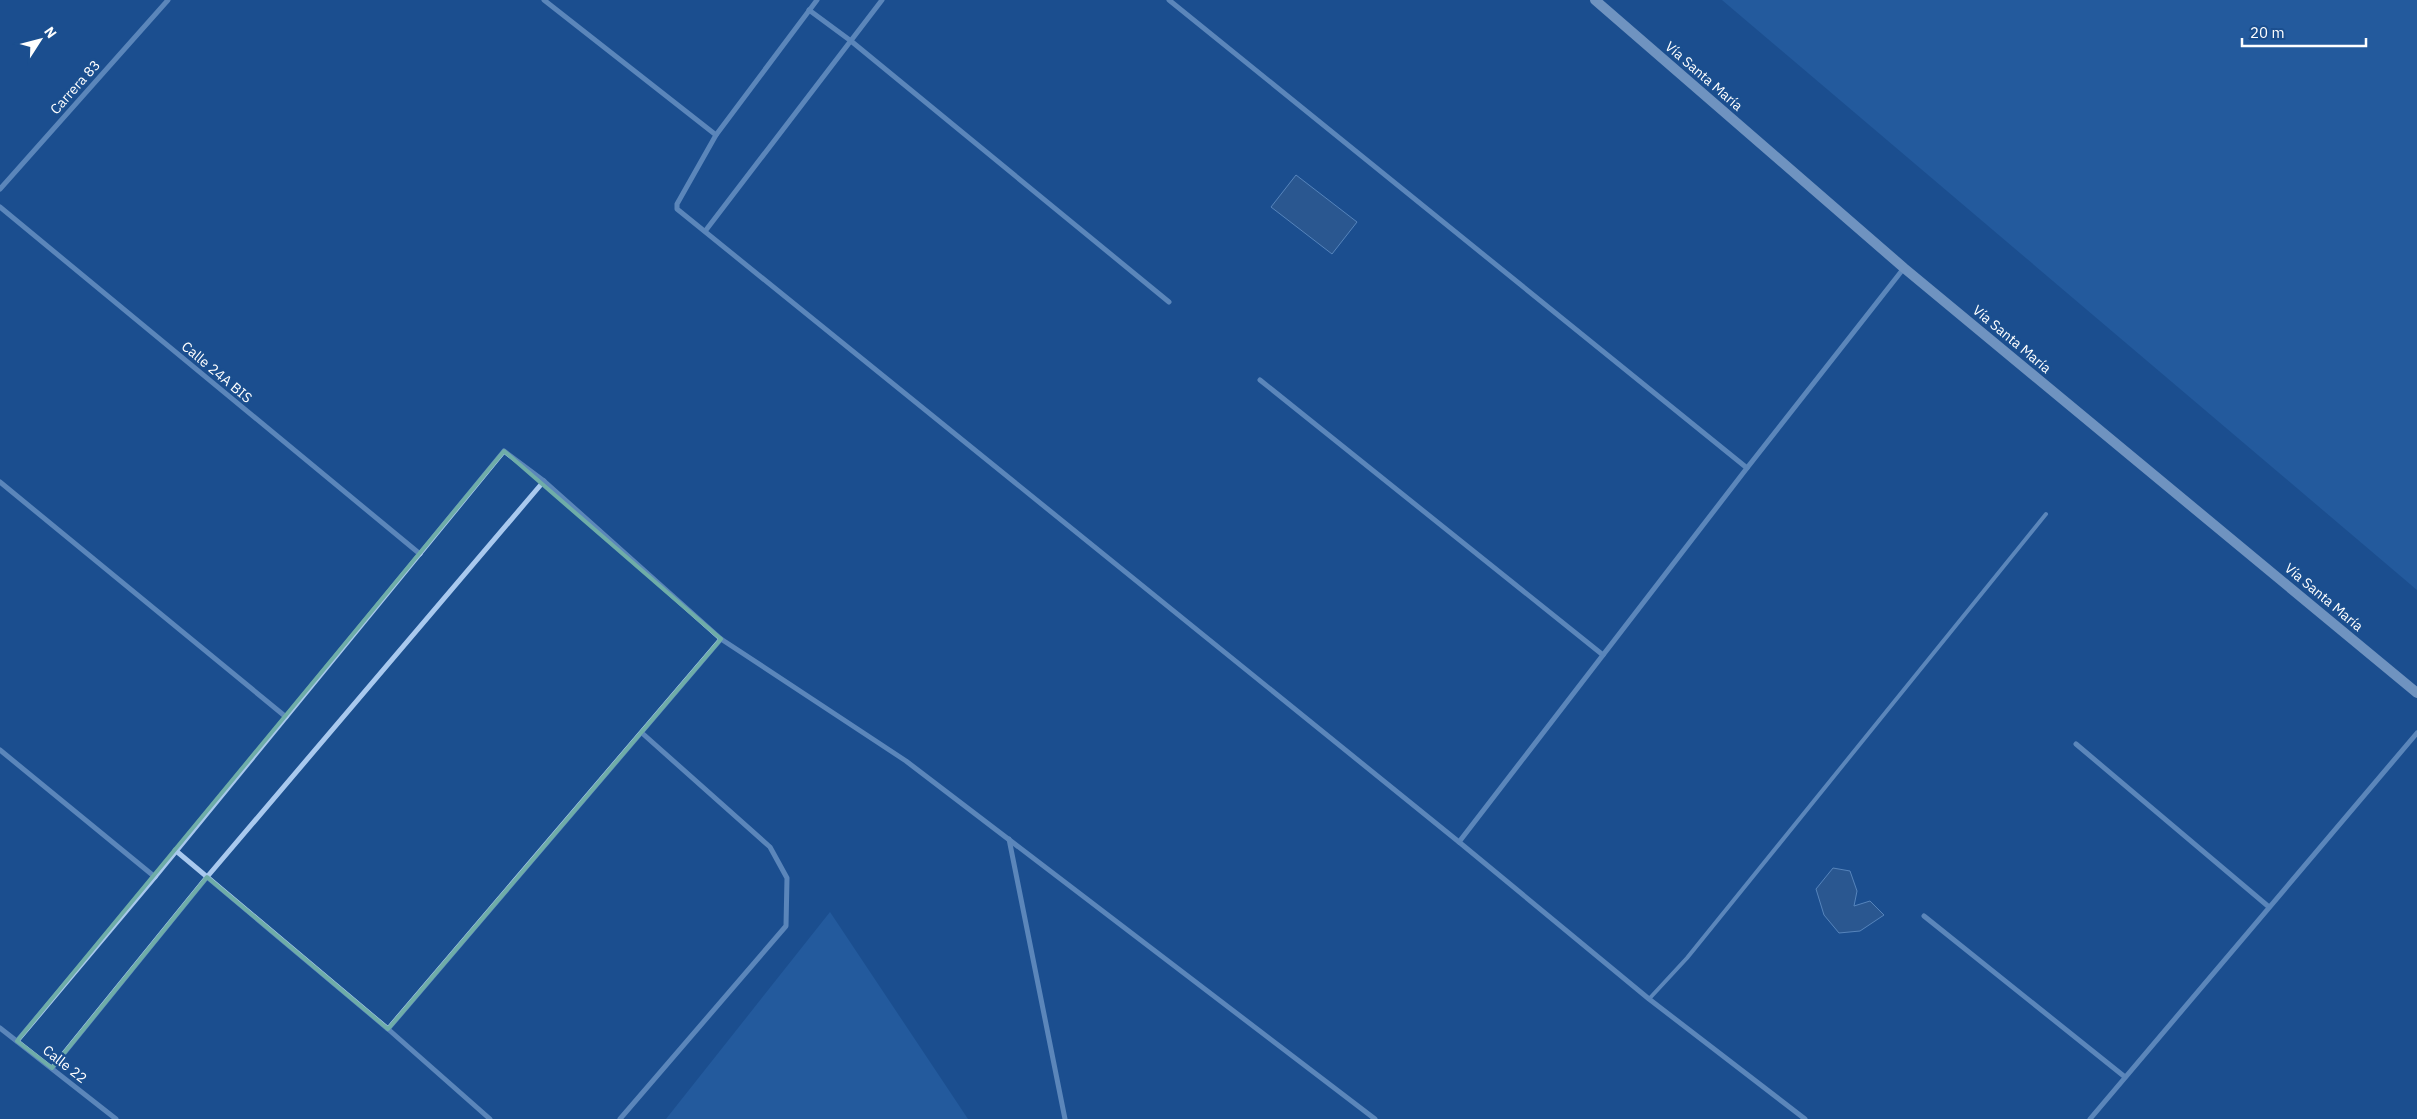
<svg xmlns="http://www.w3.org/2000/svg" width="2417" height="1119" font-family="'IBM Plex Sans',sans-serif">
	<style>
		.green { fill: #2e69ad }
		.water { fill: #3c6290; stroke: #9cc4f0 }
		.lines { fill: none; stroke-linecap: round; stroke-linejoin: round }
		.lane { stroke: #a9c9ee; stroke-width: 4 }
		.street { stroke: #a9c9ee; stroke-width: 5 }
		.secondary { stroke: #d6e6fa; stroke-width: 10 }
		.marked { fill: none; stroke: #6fada8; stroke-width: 4; stroke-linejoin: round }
		.labels { text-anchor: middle; stroke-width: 5; stroke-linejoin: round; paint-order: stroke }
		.street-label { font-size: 14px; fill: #fff; stroke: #1b4f8f }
	</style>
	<rect width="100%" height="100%" fill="#1b4f8f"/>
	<g class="green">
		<polygon points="1722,0 2417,0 2417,590"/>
		<polygon points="830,912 968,1119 666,1119"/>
	</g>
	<g class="water">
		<polygon points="1296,175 1357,222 1332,254 1271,207"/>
		<polygon points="1833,868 1850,871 1857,891 1854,906 1870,901 1884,915 1860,931 1839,933 1824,915 1816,889"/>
	</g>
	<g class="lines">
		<polyline class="lane" points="1649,999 1687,958 2046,514"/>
		<g class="street">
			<polyline points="544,0 716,135"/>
			<polyline points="817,0 716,135 677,204 677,209 1459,842 1649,999 1805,1119"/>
			<polyline points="1169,0 1747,468"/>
			<polyline points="809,10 851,41 1169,302"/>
			<polyline points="0,189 168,0"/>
			<polyline points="0,207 420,554"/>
			<polyline points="706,230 882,0"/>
			<polyline points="1260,380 1603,655"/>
			<polyline points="0,482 286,717"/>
			<polyline points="2076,744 2269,907"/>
			<polyline points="0,750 155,877"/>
			<polyline points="1009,839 1065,1119"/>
			<polyline points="1459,842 1747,468 1904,268"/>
			<polyline points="175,850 388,1029 490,1119"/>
			<polyline points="1924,916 2125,1077"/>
			<polyline points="0,1028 116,1119"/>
			<polyline points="388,1029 721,639"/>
			<polyline points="17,1041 155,877 504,451 544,481 721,639 906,761 1375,1119"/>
			<polyline points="52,1068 207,877 544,481"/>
			<polyline points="620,1119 786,926 787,878 770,847 642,733"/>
			<polyline points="2090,1119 2417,733"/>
		</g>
		<polyline class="secondary" points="1595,0 1904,268 2417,693"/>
	</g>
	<path d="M0 0H2417V1119H0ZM 504,451 L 721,639 L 388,1029 L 207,877 L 52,1068 L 17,1041 Z" fill="#1b4f8f" fill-opacity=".55" fill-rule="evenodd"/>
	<path class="marked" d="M 504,451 L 721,639 L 388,1029 L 207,877 L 52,1068 L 17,1041 Z"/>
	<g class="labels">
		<g class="street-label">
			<text transform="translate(1704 76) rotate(41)" y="5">Vía Santa María</text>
			<text transform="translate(75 87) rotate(-48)" y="5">Carrera 83</text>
			<text transform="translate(2012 339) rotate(40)" y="5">Vía Santa María</text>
			<text transform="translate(217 372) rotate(40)" y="5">Calle 24A BIS</text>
			<text transform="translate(2324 597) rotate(40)" y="5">Vía Santa María</text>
			<text transform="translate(65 1064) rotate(38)" y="5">Calle 22</text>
		</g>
	</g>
	<g transform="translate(40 40) rotate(54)" stroke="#1b4f8f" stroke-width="4" paint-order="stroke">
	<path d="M0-4L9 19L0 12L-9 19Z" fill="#ffffff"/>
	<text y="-8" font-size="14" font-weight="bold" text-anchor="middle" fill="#ffffff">N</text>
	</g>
	<path d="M2242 38v8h124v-8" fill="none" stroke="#ffffff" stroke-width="2.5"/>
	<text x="2250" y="38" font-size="15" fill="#ffffff" stroke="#1b4f8f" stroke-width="4" paint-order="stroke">20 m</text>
</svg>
